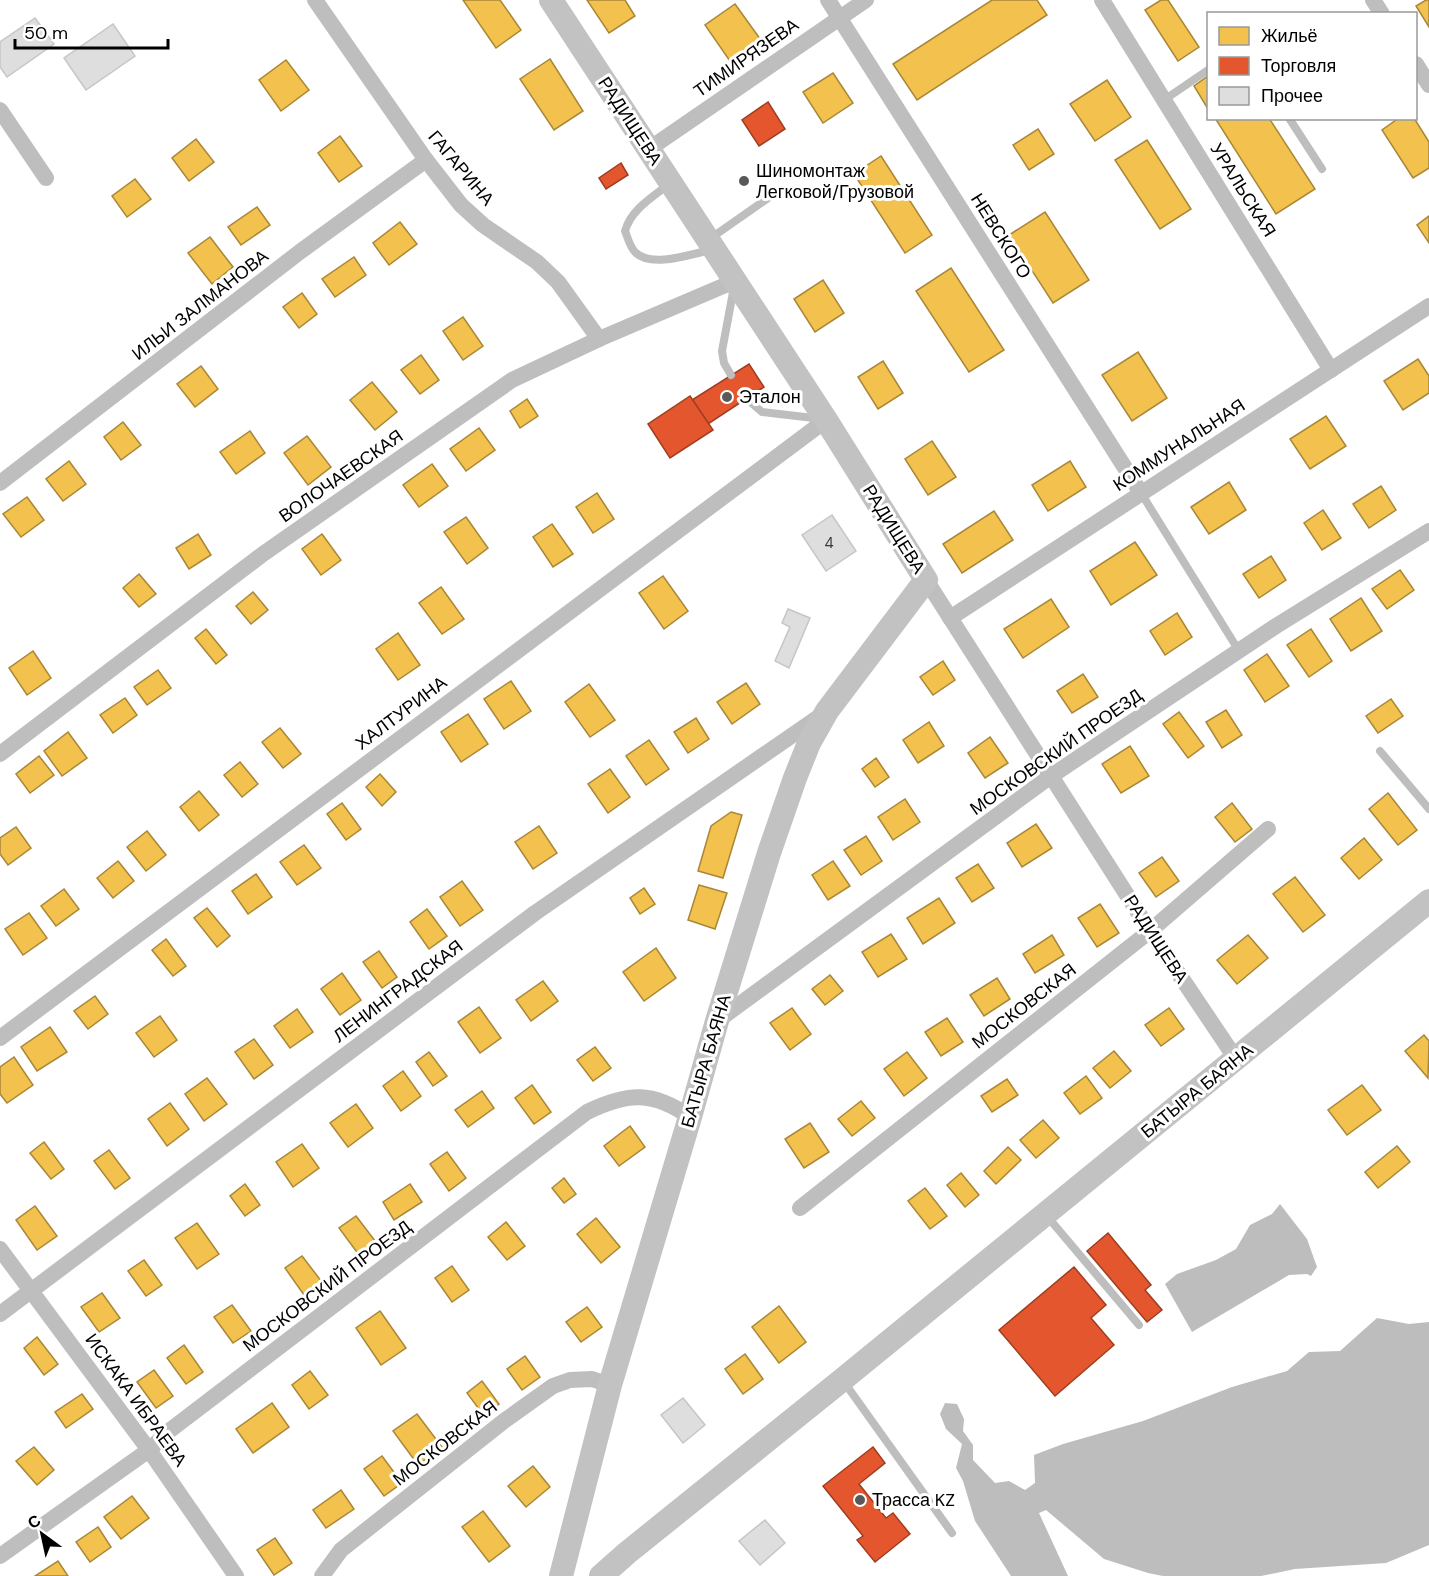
<svg xmlns="http://www.w3.org/2000/svg" width="1429" height="1576" font-family="'DM Sans',sans-serif">
	<style>
		.water { fill: #bdbdbd }
		.homes { fill: #f2c14e; stroke: #a98737; stroke-width: 1.5 }
		.shops { fill: #e4572e; stroke: #a03d20; stroke-width: 1.5 }
		.building { fill: #dedede; stroke: #c6c6c6; stroke-width: 1.5 }
		.lines { fill: none; stroke-linecap: round; stroke-linejoin: round }
		.lane { stroke: #bebebe; stroke-width: 8 }
		.street { stroke: #bebebe; stroke-width: 16 }
		.secondary { stroke: #c2c2c2; stroke-width: 24 }
		.poi-dot { fill: #595959; stroke: #fff; stroke-width: 2 }
		.labels { text-anchor: middle; stroke-width: 6; stroke-linejoin: round; paint-order: stroke }
		.number-label { font-size: 15px; fill: #383838 }
		.street-label { font-size: 18px; fill: #000; stroke: #fff }
		.poi-label { font-size: 18px; fill: #000; stroke: #fff; text-anchor: start }
	</style>
	<rect width="100%" height="100%" fill="#fff"/>
	<g class="water">
		<polygon points="1280,1204 1307,1239 1317,1267 1311,1276 1307,1274 1289,1275 1192,1332 1165,1284 1177,1274 1216,1260 1236,1249 1250,1225 1272,1214"/>
		<polygon points="1377,1318 1409,1324 1429,1322 1429,1545 1386,1563 1295,1569 1261,1576 1163,1576 1148,1573 1104,1559 1046,1510 1039,1513 1068,1576 1011,1576 975,1521 963,1481 956,1468 962,1444 946,1429 940,1414 945,1403 957,1404 964,1419 963,1431 973,1445 973,1460 995,1483 1009,1481 1025,1490 1035,1483 1034,1455 1063,1444 1143,1421 1232,1387 1287,1371 1309,1352 1340,1351"/>
	</g>
	<g class="homes">
		<polygon points="463,0 500,0 521,30 496,48"/>
		<polygon points="587,0 625,0 635,16 609,33"/>
		<polygon points="992,0 1037,0 1047,15 917,100 893,64"/>
		<polygon points="1161,0 1168,0 1199,47 1178,61 1145,10"/>
		<polygon points="1426,0 1429,0 1429,27 1416,6"/>
		<polygon points="735,4 763,43 732,64 705,25"/>
		<polygon points="550,59 583,111 554,130 520,79"/>
		<polygon points="286,60 309,90 281,111 259,80"/>
		<polygon points="833,73 853,103 823,123 803,92"/>
		<polygon points="1208,76 1208,109 1194,86"/>
		<polygon points="1107,80 1131,117 1095,141 1070,104"/>
		<polygon points="1215,118 1269,118 1315,189 1276,214"/>
		<polygon points="1399,118 1414,118 1429,142 1429,168 1413,178 1382,130"/>
		<polygon points="1038,129 1054,154 1029,170 1013,145"/>
		<polygon points="340,136 362,166 339,182 318,153"/>
		<polygon points="196,139 214,162 189,181 172,158"/>
		<polygon points="1147,140 1191,209 1160,229 1115,160"/>
		<polygon points="881,156 932,235 905,253 854,174"/>
		<polygon points="135,179 151,199 127,217 112,196"/>
		<polygon points="257,207 270,225 241,245 228,227"/>
		<polygon points="1045,212 1089,280 1053,303 1009,235"/>
		<polygon points="1429,216 1429,243 1417,225"/>
		<polygon points="400,222 417,244 389,265 373,243"/>
		<polygon points="210,237 233,267 212,284 188,253"/>
		<polygon points="354,257 366,275 335,297 322,279"/>
		<polygon points="951,268 1004,350 969,372 916,291"/>
		<polygon points="823,280 844,313 815,332 794,299"/>
		<polygon points="302,293 317,314 299,328 283,307"/>
		<polygon points="463,317 483,346 463,360 443,331"/>
		<polygon points="1138,352 1167,398 1132,421 1102,375"/>
		<polygon points="421,355 439,380 420,394 401,370"/>
		<polygon points="1418,359 1429,376 1429,393 1403,410 1384,381"/>
		<polygon points="883,361 903,393 878,409 858,377"/>
		<polygon points="201,366 218,389 195,407 177,384"/>
		<polygon points="372,382 397,412 375,430 350,400"/>
		<polygon points="527,399 538,416 520,428 510,411"/>
		<polygon points="1326,416 1346,446 1310,469 1290,439"/>
		<polygon points="123,422 141,445 121,460 104,437"/>
		<polygon points="479,428 495,450 466,471 450,449"/>
		<polygon points="250,431 265,453 236,474 220,452"/>
		<polygon points="307,436 331,467 308,485 284,453"/>
		<polygon points="932,441 956,477 928,495 905,459"/>
		<polygon points="69,461 86,484 63,501 46,479"/>
		<polygon points="1070,461 1086,487 1048,511 1032,485"/>
		<polygon points="432,464 448,486 419,507 403,485"/>
		<polygon points="1229,482 1246,510 1209,534 1191,507"/>
		<polygon points="1381,486 1396,510 1369,528 1353,504"/>
		<polygon points="597,493 614,519 593,533 576,507"/>
		<polygon points="27,497 44,520 21,537 3,514"/>
		<polygon points="1323,510 1341,538 1322,550 1304,523"/>
		<polygon points="994,511 1013,540 962,573 943,544"/>
		<polygon points="466,517 488,548 467,564 444,532"/>
		<polygon points="552,524 573,554 553,567 533,537"/>
		<polygon points="198,534 211,555 189,569 176,548"/>
		<polygon points="322,534 341,560 321,575 302,549"/>
		<polygon points="1135,542 1157,575 1111,605 1090,571"/>
		<polygon points="1271,556 1286,580 1259,598 1243,574"/>
		<polygon points="1400,570 1414,590 1387,609 1372,589"/>
		<polygon points="139,574 156,594 139,607 123,588"/>
		<polygon points="663,576 688,611 664,629 639,593"/>
		<polygon points="441,587 464,619 442,634 419,603"/>
		<polygon points="253,592 268,610 251,624 236,606"/>
		<polygon points="1361,598 1382,631 1351,651 1330,619"/>
		<polygon points="1051,599 1069,627 1023,658 1004,629"/>
		<polygon points="1177,613 1192,637 1165,655 1150,631"/>
		<polygon points="206,629 227,655 216,664 195,638"/>
		<polygon points="1311,629 1332,661 1309,677 1287,645"/>
		<polygon points="398,633 420,665 398,680 376,649"/>
		<polygon points="33,651 51,678 27,695 9,668"/>
		<polygon points="1267,654 1289,686 1265,702 1244,670"/>
		<polygon points="943,661 955,680 933,695 920,677"/>
		<polygon points="158,670 171,688 147,705 134,687"/>
		<polygon points="1083,674 1098,697 1072,713 1057,691"/>
		<polygon points="511,681 531,711 504,729 484,699"/>
		<polygon points="746,683 760,704 732,724 717,702"/>
		<polygon points="589,684 615,720 590,737 565,702"/>
		<polygon points="125,698 137,715 113,733 100,715"/>
		<polygon points="1391,699 1403,716 1378,733 1366,716"/>
		<polygon points="1226,710 1242,735 1222,748 1206,722"/>
		<polygon points="1179,712 1204,746 1188,758 1163,724"/>
		<polygon points="468,714 488,744 461,762 441,732"/>
		<polygon points="696,718 709,739 688,753 674,732"/>
		<polygon points="929,722 944,746 918,763 903,740"/>
		<polygon points="280,728 301,754 283,768 262,742"/>
		<polygon points="68,732 87,758 62,776 44,751"/>
		<polygon points="990,737 1008,763 985,778 968,753"/>
		<polygon points="649,740 669,769 646,785 626,756"/>
		<polygon points="1130,746 1149,776 1121,793 1102,764"/>
		<polygon points="39,756 54,775 30,793 16,774"/>
		<polygon points="876,758 889,777 875,787 862,769"/>
		<polygon points="240,762 258,784 242,797 224,775"/>
		<polygon points="610,769 630,797 608,813 588,784"/>
		<polygon points="380,774 396,792 382,806 366,787"/>
		<polygon points="199,791 219,815 199,831 180,807"/>
		<polygon points="1388,793 1417,830 1398,845 1369,809"/>
		<polygon points="905,799 920,822 893,840 878,817"/>
		<polygon points="342,803 361,829 346,840 327,814"/>
		<polygon points="1232,803 1252,829 1235,842 1215,817"/>
		<polygon points="731,812 742,815 723,878 698,871 711,826"/>
		<polygon points="1036,824 1052,848 1022,867 1007,843"/>
		<polygon points="539,826 557,853 533,869 515,842"/>
		<polygon points="16,827 31,848 8,865 0,854 0,838"/>
		<polygon points="147,831 166,855 146,871 127,847"/>
		<polygon points="866,836 882,861 861,875 844,850"/>
		<polygon points="1364,838 1382,860 1359,879 1341,858"/>
		<polygon points="304,845 321,868 297,885 280,862"/>
		<polygon points="1162,857 1179,881 1156,897 1139,873"/>
		<polygon points="118,861 134,881 113,898 97,878"/>
		<polygon points="833,861 850,886 828,900 812,875"/>
		<polygon points="978,864 994,888 972,902 956,878"/>
		<polygon points="256,874 272,897 248,914 232,891"/>
		<polygon points="1295,877 1325,915 1303,932 1273,894"/>
		<polygon points="462,881 483,910 460,926 440,897"/>
		<polygon points="699,885 727,893 715,929 688,920"/>
		<polygon points="644,888 655,904 640,914 630,898"/>
		<polygon points="64,889 79,909 56,926 41,906"/>
		<polygon points="939,898 955,923 923,944 907,918"/>
		<polygon points="1100,904 1119,933 1097,947 1078,918"/>
		<polygon points="207,908 230,936 217,947 194,918"/>
		<polygon points="427,909 447,936 429,949 410,922"/>
		<polygon points="29,913 47,938 23,955 5,929"/>
		<polygon points="891,934 907,959 878,977 862,952"/>
		<polygon points="1052,935 1064,955 1035,973 1023,954"/>
		<polygon points="1248,935 1268,958 1237,984 1217,960"/>
		<polygon points="166,939 186,966 173,976 152,950"/>
		<polygon points="656,948 676,978 644,1001 623,972"/>
		<polygon points="379,951 397,977 382,988 363,962"/>
		<polygon points="342,973 361,1000 340,1015 321,989"/>
		<polygon points="830,975 843,991 825,1005 812,989"/>
		<polygon points="997,978 1010,999 984,1016 970,995"/>
		<polygon points="543,981 558,1001 531,1021 516,1000"/>
		<polygon points="95,996 108,1014 88,1029 74,1011"/>
		<polygon points="479,1007 501,1038 480,1053 458,1022"/>
		<polygon points="792,1008 811,1034 790,1050 770,1023"/>
		<polygon points="1169,1008 1184,1029 1161,1046 1145,1025"/>
		<polygon points="297,1009 313,1032 290,1048 274,1026"/>
		<polygon points="160,1016 177,1040 154,1057 136,1033"/>
		<polygon points="947,1018 963,1042 941,1056 925,1032"/>
		<polygon points="50,1027 67,1052 37,1071 21,1047"/>
		<polygon points="1424,1035 1429,1041 1428,1078 1405,1051"/>
		<polygon points="254,1039 273,1065 254,1079 235,1052"/>
		<polygon points="595,1047 611,1068 593,1081 577,1060"/>
		<polygon points="1114,1051 1131,1071 1110,1088 1093,1068"/>
		<polygon points="429,1052 447,1076 433,1086 416,1062"/>
		<polygon points="907,1052 927,1078 904,1096 884,1069"/>
		<polygon points="14,1057 33,1085 7,1103 0,1094 0,1067"/>
		<polygon points="403,1071 421,1096 401,1111 383,1086"/>
		<polygon points="1086,1076 1102,1098 1080,1114 1064,1093"/>
		<polygon points="207,1078 227,1104 204,1121 185,1094"/>
		<polygon points="1007,1079 1018,1095 992,1112 981,1096"/>
		<polygon points="532,1085 551,1112 534,1124 515,1098"/>
		<polygon points="1362,1085 1381,1110 1347,1135 1328,1110"/>
		<polygon points="482,1091 494,1108 468,1127 455,1110"/>
		<polygon points="861,1101 875,1118 852,1136 838,1119"/>
		<polygon points="170,1103 189,1129 167,1146 148,1119"/>
		<polygon points="356,1104 373,1128 348,1147 330,1123"/>
		<polygon points="1043,1120 1059,1138 1036,1158 1020,1140"/>
		<polygon points="810,1123 829,1152 804,1168 785,1139"/>
		<polygon points="630,1126 645,1147 619,1166 604,1146"/>
		<polygon points="44,1142 64,1169 51,1179 30,1153"/>
		<polygon points="302,1144 319,1168 293,1187 276,1162"/>
		<polygon points="1397,1146 1410,1162 1378,1188 1365,1172"/>
		<polygon points="1008,1147 1021,1160 996,1184 984,1171"/>
		<polygon points="109,1150 130,1178 115,1189 94,1161"/>
		<polygon points="447,1152 466,1178 449,1191 430,1164"/>
		<polygon points="961,1173 979,1195 965,1207 947,1185"/>
		<polygon points="564,1178 576,1194 564,1203 552,1188"/>
		<polygon points="245,1184 260,1205 245,1216 230,1196"/>
		<polygon points="410,1184 422,1202 394,1220 383,1202"/>
		<polygon points="925,1188 947,1216 930,1229 908,1201"/>
		<polygon points="35,1206 57,1236 37,1250 16,1220"/>
		<polygon points="356,1216 376,1242 359,1255 339,1228"/>
		<polygon points="596,1218 620,1247 601,1263 577,1234"/>
		<polygon points="506,1222 525,1246 507,1260 488,1237"/>
		<polygon points="197,1223 219,1254 197,1269 175,1238"/>
		<polygon points="302,1256 322,1282 304,1295 285,1268"/>
		<polygon points="144,1260 162,1285 146,1296 128,1271"/>
		<polygon points="452,1266 469,1290 452,1302 435,1278"/>
		<polygon points="102,1293 120,1318 99,1332 81,1307"/>
		<polygon points="232,1305 251,1331 233,1343 214,1317"/>
		<polygon points="779,1306 806,1342 779,1363 752,1327"/>
		<polygon points="587,1307 602,1327 581,1342 566,1322"/>
		<polygon points="380,1311 406,1348 381,1365 356,1328"/>
		<polygon points="37,1337 58,1364 44,1375 24,1348"/>
		<polygon points="184,1345 203,1372 186,1384 167,1358"/>
		<polygon points="745,1354 763,1379 743,1394 725,1369"/>
		<polygon points="525,1356 540,1377 522,1390 507,1369"/>
		<polygon points="154,1370 173,1396 156,1408 137,1382"/>
		<polygon points="310,1371 328,1395 309,1409 292,1385"/>
		<polygon points="482,1381 499,1404 484,1416 467,1393"/>
		<polygon points="82,1394 93,1409 66,1428 55,1412"/>
		<polygon points="272,1403 289,1427 253,1453 236,1429"/>
		<polygon points="417,1414 442,1447 418,1465 393,1431"/>
		<polygon points="34,1447 54,1470 37,1485 16,1461"/>
		<polygon points="382,1456 402,1483 384,1496 364,1469"/>
		<polygon points="533,1466 550,1487 526,1507 508,1486"/>
		<polygon points="341,1490 354,1509 326,1528 313,1510"/>
		<polygon points="132,1496 149,1518 121,1539 104,1517"/>
		<polygon points="483,1511 510,1546 489,1562 462,1527"/>
		<polygon points="98,1527 111,1547 90,1562 76,1542"/>
		<polygon points="275,1538 292,1563 274,1575 257,1550"/>
		<polygon points="58,1561 68,1576 35,1576"/>
	</g>
	<g class="shops">
		<polygon points="768,102 785,129 759,146 742,120"/>
		<polygon points="621,163 628,175 606,189 599,178"/>
		<polygon points="749,364 764,387 708,424 692,400"/>
		<polygon points="690,396 713,430 670,458 648,424"/>
		<polygon points="1108,1233 1151,1285 1145,1290 1162,1310 1147,1322 1087,1251"/>
		<polygon points="1074,1267 1106,1305 1091,1318 1114,1345 1055,1396 999,1330"/>
		<polygon points="873,1447 885,1463 859,1484 886,1518 893,1513 910,1534 875,1562 857,1540 863,1536 823,1486"/>
	</g>
	<g class="building">
		<polygon points="35,18 54,44 7,77 0,67 0,42"/>
		<polygon points="113,24 135,56 86,90 64,58"/>
		<polygon points="832,515 856,551 826,571 802,535"/>
		<polygon points="788,609 810,618 789,668 775,661 790,627 782,623"/>
		<polygon points="683,1398 705,1425 683,1443 661,1415"/>
		<polygon points="765,1520 785,1543 760,1565 739,1541"/>
	</g>
	<g class="lines">
		<g class="lane">
			<polyline points="1164,100 1208,70"/>
			<polyline points="1289,118 1322,169"/>
			<path d="M 668,185 C 651,198 631,210 625,231 C 628,238 630,248 636,253 C 652,268 691,254 711,250"/>
			<polyline points="711,238 774,194"/>
			<polyline points="731,375 724,363 722,351 734,287"/>
			<polyline points="747,399 762,412 822,419"/>
			<polyline points="1141,493 1239,651"/>
			<polyline points="1380,751 1429,809"/>
			<polyline points="1046,1215 1139,1325"/>
			<polyline points="844,1382 952,1533"/>
		</g>
		<g class="street">
			<polyline points="315,0 426,160 461,205 483,225 537,262 558,282 599,339"/>
			<polyline points="828,0 1141,493"/>
			<polyline points="1102,0 1331,370"/>
			<polyline points="1373,0 1382,14"/>
			<polyline points="1416,64 1429,85"/>
			<polyline points="0,110 46,178"/>
			<polyline points="649,149 866,0"/>
			<polyline points="0,483 301,251 426,160"/>
			<polyline points="926,580 1150,931 1236,1059"/>
			<polyline points="950,618 1429,306"/>
			<polyline points="0,754 263,554 512,380 599,339 735,281"/>
			<polyline points="717,1021 1051,776 1276,626 1429,531"/>
			<polyline points="0,1038 826,420"/>
			<polyline points="800,1208 1150,931 1268,829"/>
			<polyline points="0,1249 149,1450 236,1576"/>
			<polyline points="0,1314 535,913 823,714"/>
			<path d="M 0,1556 L 149,1450 L 169,1431 L 587,1112 C 628,1092 653,1091 690,1117"/>
			<polyline points="322,1576 341,1550 504,1421 553,1386 570,1380 592,1379 610,1385"/>
		</g>
		<g class="secondary">
			<polyline points="551,0 826,420 926,580 827,711 809,743 795,778 769,853 717,1021 690,1117 610,1385 561,1576"/>
			<polyline points="601,1576 627,1553 842,1380 1429,901"/>
		</g>
	</g>
	<g class="poi-dot">
		<circle cx="744" cy="181" r="6"/>
		<circle cx="727" cy="397" r="6"/>
		<circle cx="860" cy="1500" r="6"/>
	</g>
	<g class="labels">
		<g class="number-label">
			<text x="829" y="548">4</text>
		</g>
		<g class="street-label">
			<text transform="translate(746 58) rotate(-35)" y="6">ТИМИРЯЗЕВА</text>
			<text transform="translate(630 121) rotate(57)" y="6">РАДИЩЕВА</text>
			<text transform="translate(461 168) rotate(50)" y="6">ГАГАРИНА</text>
			<text transform="translate(1243 190) rotate(58)" y="6">УРАЛЬСКАЯ</text>
			<text transform="translate(1001 236) rotate(58)" y="6">НЕВСКОГО</text>
			<text transform="translate(200 305) rotate(-38)" y="6">ИЛЬИ ЗАЛМАНОВА</text>
			<text transform="translate(1179 445) rotate(-33)" y="6">КОММУНАЛЬНАЯ</text>
			<text transform="translate(341 476) rotate(-35)" y="6">ВОЛОЧАЕВСКАЯ</text>
			<text transform="translate(894 529) rotate(58)" y="6">РАДИЩЕВА</text>
			<text transform="translate(401 713) rotate(-37)" y="6">ХАЛТУРИНА</text>
			<text transform="translate(1056 752) rotate(-35)" y="6">МОСКОВСКИЙ ПРОЕЗД</text>
			<text transform="translate(1156 939) rotate(57)" y="6">РАДИЩЕВА</text>
			<text transform="translate(398 991) rotate(-37)" y="6">ЛЕНИНГРАДСКАЯ</text>
			<text transform="translate(1024 1006) rotate(-38)" y="6">МОСКОВСКАЯ</text>
			<text transform="translate(706 1061) rotate(-74)" y="6">БАТЫРА БАЯНА</text>
			<text transform="translate(1197 1091) rotate(-39)" y="6">БАТЫРА БАЯНА</text>
			<text transform="translate(327 1286) rotate(-37)" y="6">МОСКОВСКИЙ ПРОЕЗД</text>
			<text transform="translate(136 1400) rotate(54)" y="6">ИСКАКА ИБРАЕВА</text>
			<text transform="translate(445 1443) rotate(-38)" y="6">МОСКОВСКАЯ</text>
		</g>
		<g class="poi-label">
			<text x="756" y="177">Шиномонтаж<tspan x="756" dy="21">Легковой/Грузовой</tspan></text>
			<text x="739" y="403">Эталон</text>
			<text x="872" y="1506">Трасса KZ</text>
		</g>
	</g>
	<rect x="1207" y="12" width="210" height="108" fill="#ffffff" stroke="#999999" stroke-width="1.5"/>
	<rect x="1219" y="27" width="30" height="18" fill="#f2c14e" stroke="#999999" stroke-width="1.5"/>
	<text x="1261" y="42" font-size="18" fill="#000000">Жильё</text>
	<rect x="1219" y="57" width="30" height="18" fill="#e4572e" stroke="#999999" stroke-width="1.5"/>
	<text x="1261" y="72" font-size="18" fill="#000000">Торговля</text>
	<rect x="1219" y="87" width="30" height="18" fill="#dedede" stroke="#999999" stroke-width="1.5"/>
	<text x="1261" y="102" font-size="18" fill="#000000">Прочее</text>
	<g transform="translate(42 1534) rotate(327)" stroke="#ffffff" stroke-width="4.5" paint-order="stroke">
	<path d="M0-4.5L10 22L0 15L-10 22Z" fill="#000000"/>
	<text y="-9" font-size="16" font-weight="bold" text-anchor="middle" fill="#000000">С</text>
	</g>
	<path d="M15 39v9h153v-9" fill="none" stroke="#000000" stroke-width="3"/>
	<text x="24" y="39" font-size="18" fill="#000000" stroke="#ffffff" stroke-width="4.5" paint-order="stroke">50 m</text>
</svg>
